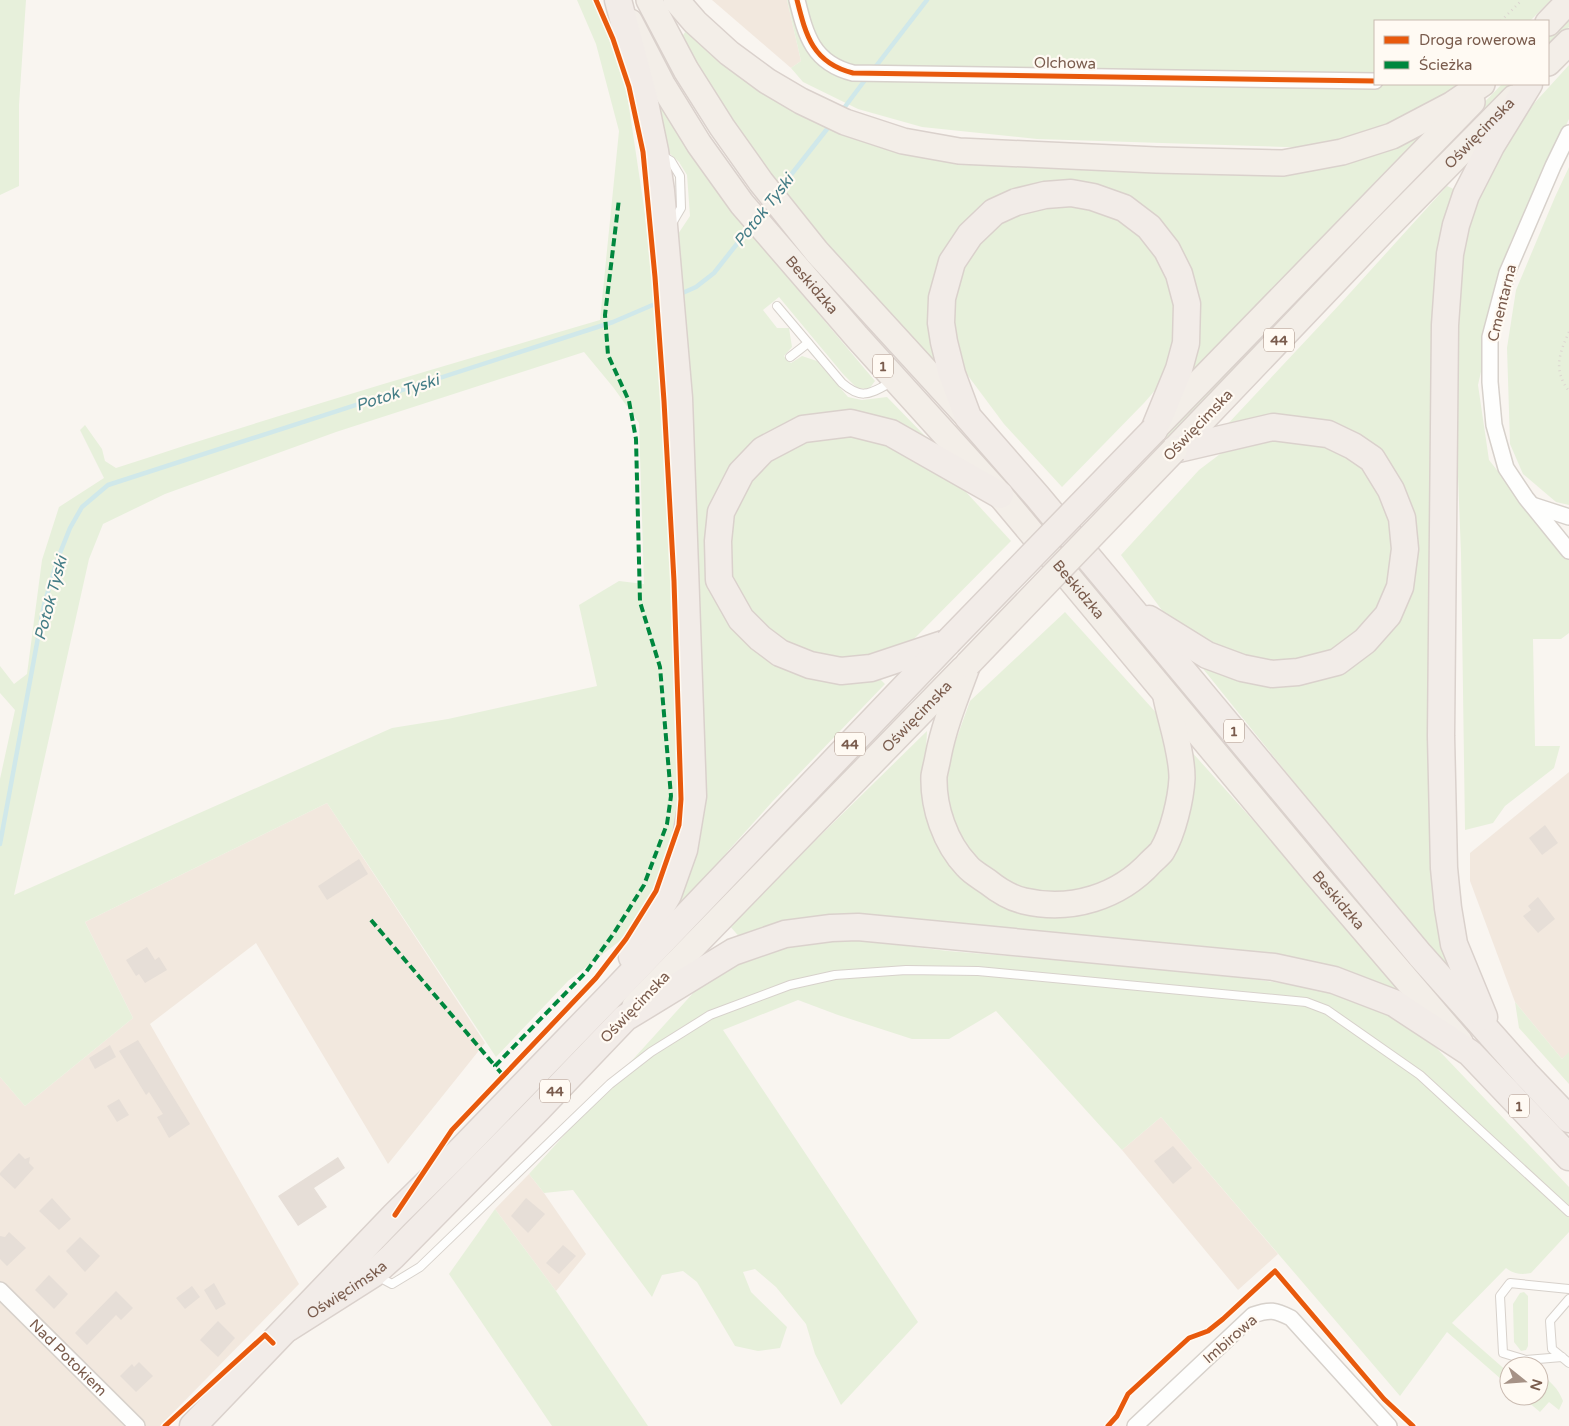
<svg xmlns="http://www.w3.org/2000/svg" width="1569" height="1426" font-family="'Varela Round',sans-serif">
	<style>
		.residential { fill: #f2e8de }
		.green { fill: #e7f0db; fill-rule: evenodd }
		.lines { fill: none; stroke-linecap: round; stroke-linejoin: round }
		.stream { stroke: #d0e8ea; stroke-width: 4.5 }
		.building { fill: #e6ded7 }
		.service-casing { stroke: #d7d1cb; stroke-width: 10 }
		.minor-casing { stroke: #d7d1cb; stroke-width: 18 }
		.primary-casing { stroke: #dad1cc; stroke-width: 28 }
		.trunk-casing { stroke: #dad1cc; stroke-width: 29 }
		.path { stroke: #dcd5d0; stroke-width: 2.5; stroke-dasharray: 1 4; stroke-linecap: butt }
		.service { stroke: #fefefd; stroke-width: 8 }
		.minor { stroke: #fefefd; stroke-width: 15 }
		.primary { stroke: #f3eee8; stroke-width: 25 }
		.trunk { stroke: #f2ece8; stroke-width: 26 }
		.primary-bridge-casing { stroke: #dad1cc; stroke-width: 28; stroke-linecap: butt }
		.trunk-bridge-casing { stroke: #dad1cc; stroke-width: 29; stroke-linecap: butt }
		.primary-bridge { stroke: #f3eee8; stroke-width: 25 }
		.trunk-bridge { stroke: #f2ece8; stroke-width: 26 }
		.quiet { stroke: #00873e; stroke-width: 4; stroke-dasharray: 8 4; stroke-linecap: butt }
		.cycleway-casing { stroke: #fffaf3; stroke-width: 8 }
		.cycleway { stroke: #e8590c; stroke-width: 5 }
		.labels { text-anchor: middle; stroke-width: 4.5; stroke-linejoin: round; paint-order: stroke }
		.shield { fill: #fffaf3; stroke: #a28b7f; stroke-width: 1 }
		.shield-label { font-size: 14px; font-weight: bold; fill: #7a5c4d }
		.street-label { font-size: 15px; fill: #7a5c4d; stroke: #fffaf3 }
		.water-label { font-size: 16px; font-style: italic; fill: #437c86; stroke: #fffaf3 }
	</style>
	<rect width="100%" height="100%" fill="#f9f5f0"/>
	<g class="residential">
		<polygon points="712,0 787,0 801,61 791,68"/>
		<polygon points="1569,772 1569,1053 1562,1059 1515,1002 1470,881 1470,853"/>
		<polygon points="327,803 485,1043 388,1164 256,943 150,1024 299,1284 160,1426 0,1426 0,1077 25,1106 133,1018 85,922"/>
		<polygon points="1161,1117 1278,1254 1238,1290 1122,1150"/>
		<polygon points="529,1174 544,1193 586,1254 556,1291 495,1209"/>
	</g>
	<g class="green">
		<polygon points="0,0 26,0 19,105 19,186 0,195"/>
		<path d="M 577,0 L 594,0 L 611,40 L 626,87 L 645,214 L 663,388 L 671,585 L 685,697 L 686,795 L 677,851 L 647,920 L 568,981 L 496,1057 L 327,803 L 85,922 L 133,1018 L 25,1106 L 0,1077 L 0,779 L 15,710 L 0,693 L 0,666 L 14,684 L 27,674 L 42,560 L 59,507 L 104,478 L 80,430 L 85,425 L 102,449 L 105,461 L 116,468 C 276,415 438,368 600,320 L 619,131 L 596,44 ZM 584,352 L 613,387 L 639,423 L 644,584 L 619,581 L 579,605 L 597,686 L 448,719 L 392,728 L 14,895 L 89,559 L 103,524 L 165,494 L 336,432 Z"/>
		<polygon points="787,0 1551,0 1530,21 1375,21 1375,84 1467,84 1418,115 1315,148 1037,139 922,127 858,109 803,82 791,68 801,61"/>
		<polygon points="1569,14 1569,27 1548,49 1548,37"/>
		<polygon points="689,27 879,142 1361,156 1424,135 1188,375 1167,230 1022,191 941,268 941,369 814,232 721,110 680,39"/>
		<polygon points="1569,65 1569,119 1510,243 1478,385 1489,460 1569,560 1569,633 1561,639 1533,639 1535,746 1560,746 1554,768 1505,806 1493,823 1465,830 1461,553 1454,375 1465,223 1520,119"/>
		<polygon points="1502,84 1514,84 1167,443 1162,437"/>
		<polygon points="656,93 742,223 875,381 869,389 857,388 843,374 779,297 763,310 777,328 789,328 792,347 784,356 791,363 802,356 817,361 848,397 862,400 887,397 926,437 922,441 871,414 834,413 721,489 738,629 876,675 885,684 772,802 728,851 699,889 654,935 693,840 672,243 690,216 687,175 679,162 665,149"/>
		<polygon points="1569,167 1569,505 1556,502 1523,474 1510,444 1507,348 1516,290 1555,197"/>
		<polygon points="1447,186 1456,190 1453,964 1447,972 1200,665 1302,683 1406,596 1373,449 1223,429 1340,304"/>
		<polygon points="1077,199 1145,231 1180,300 1171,372 1144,403 1062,487 1004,424 960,365 950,300 966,252 991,222"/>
		<polygon points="852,431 928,463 966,492 1011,541 910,643 871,661 828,661 784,646 745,610 727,567 730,522 749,476 784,448 808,436"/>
		<polygon points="1260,438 1332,442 1362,463 1396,529 1393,582 1381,615 1347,648 1284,669 1221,653 1167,617 1121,555 1199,470 1224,451"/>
		<polygon points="1065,612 1160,717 1171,754 1171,801 1155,844 1116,882 1041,897 975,866 951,826 942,779 970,701"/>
		<polygon points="927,731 925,769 954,866 1077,912 1125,900 1161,872 1187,815 1190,750 1346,924 1402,992 1398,998 1079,938 742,940 729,925"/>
		<path d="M 858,940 L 948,951 L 1200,972 L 1317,988 L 1372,1004 L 1427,1038 L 1569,1187 L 1569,1232 L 1531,1273 C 1522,1275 1513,1274 1506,1268 L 1452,1323 L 1509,1373 L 1509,1386 L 1447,1332 L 1400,1396 L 1161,1117 L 1122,1150 L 996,1011 L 949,1039 L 912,1039 L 838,1015 L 798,1000 L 723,1030 L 918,1322 L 841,1405 L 815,1354 L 806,1324 L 776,1287 L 755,1269 L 743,1272 L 751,1292 L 787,1327 L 780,1348 L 758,1351 L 735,1346 L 697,1282 L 683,1271 L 662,1275 L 652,1297 L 573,1190 L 544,1193 L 529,1174 L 704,981 L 742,963 L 801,943 Z"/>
		<polygon points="1515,1002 1562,1059 1569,1052 1569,1084 1519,1028"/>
		<polygon points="495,1209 556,1291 648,1426 552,1426 449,1274"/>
		<polygon points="1524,1292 1528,1296 1528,1346 1526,1350 1521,1351 1514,1342 1513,1304 1520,1293"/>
		<path d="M 1539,1373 C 1550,1381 1558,1388 1563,1401 L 1559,1410 L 1549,1402 L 1540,1412 L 1521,1396 L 1539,1396 Z"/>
	</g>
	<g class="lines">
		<g class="stream">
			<polyline points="873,70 927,0"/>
			<polyline points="841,112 868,76"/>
			<polyline points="779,190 831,124"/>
			<polyline points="678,295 696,287 714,273 751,226"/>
			<polyline points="0,844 44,605 58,558 70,528 82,507 108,485 613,322 662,301"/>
		</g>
	</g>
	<g class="building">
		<polygon points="1545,825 1558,843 1542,855 1529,838"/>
		<polygon points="359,859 368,874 327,900 318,886"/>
		<polygon points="1538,897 1555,919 1538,933 1523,916 1531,910 1528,906"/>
		<polygon points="147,947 155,960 159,957 167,970 145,983 139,974 136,976 126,960"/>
		<polygon points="138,1040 190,1124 169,1138 157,1117 163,1114 149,1092 146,1095 119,1051"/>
		<polygon points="110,1045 116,1057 95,1069 89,1058"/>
		<polygon points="119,1099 129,1115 117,1122 107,1106"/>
		<polygon points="1173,1146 1192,1168 1173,1184 1154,1161"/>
		<polygon points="19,1153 25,1159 30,1157 29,1163 34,1168 15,1189 0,1175 0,1173"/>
		<polygon points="338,1157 345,1168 314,1188 327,1207 298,1226 278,1196"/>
		<polygon points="52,1198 71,1219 59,1230 39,1211"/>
		<polygon points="526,1198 545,1214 528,1233 511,1216"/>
		<polygon points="9,1232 26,1248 7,1266 0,1259 0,1236 5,1237"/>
		<polygon points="80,1237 100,1256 85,1272 66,1251"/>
		<polygon points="563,1245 576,1256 559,1274 546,1263"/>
		<polygon points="49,1275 68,1294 54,1309 35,1290"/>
		<polygon points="214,1283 226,1304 216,1310 204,1290"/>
		<polygon points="192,1286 200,1297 185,1309 176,1298"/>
		<polygon points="116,1291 133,1308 121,1320 116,1315 87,1345 75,1333"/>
		<polygon points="218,1321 235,1338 218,1357 200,1340"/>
		<polygon points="139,1362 153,1376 136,1392 120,1376 132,1364 134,1367"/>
	</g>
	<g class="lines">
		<defs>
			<g id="service">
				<polyline points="661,155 671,161 680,176 681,208 671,225"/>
				<path d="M 777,306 L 842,383 C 863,401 870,393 892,382"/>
				<polyline points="790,357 808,343"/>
				<polyline points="377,1276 392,1284 420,1267 610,1084 651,1052 710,1015 790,985 835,975 906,970 978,971 1306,1002 1327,1010 1420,1075 1569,1212"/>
				<polyline points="1569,1299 1550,1321 1552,1349 1569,1363"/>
				<polyline points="1562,1357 1526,1360 1503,1353 1500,1296 1510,1283 1569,1289"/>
			</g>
			<g id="minor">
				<path d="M 797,0 C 806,36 813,63 853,73 L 1375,81"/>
				<polyline points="1569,133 1553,166 1507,273 1490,337 1490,382 1494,425 1506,468 1526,498 1569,551"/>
				<polyline points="1532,505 1569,517"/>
				<path id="s1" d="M 0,1290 L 137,1426"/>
				<path d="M 1135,1426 L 1253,1315 C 1270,1309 1275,1310 1291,1318 L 1389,1426"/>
			</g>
			<g id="primary">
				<polyline points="649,0 686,70 722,127 761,182 817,252 968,417"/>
				<polyline points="676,0 695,22 729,53 767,81 801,101 845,122 903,141 959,151 1156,160 1283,163 1342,152 1392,136 1451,105 1482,84"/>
				<path id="s2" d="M 630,22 L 662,84 L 699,144 L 742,204 L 857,337 L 1000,495 L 1316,874 L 1460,1042"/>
				<polyline points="1548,23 1569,1"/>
				<polyline points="1548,63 1569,42"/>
				<polyline points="1155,428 1472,102"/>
				<path id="s3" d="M 1174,450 L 1384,230 L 1514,98"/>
				<path d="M 968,664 C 957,694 944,725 938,757 C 937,763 935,770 934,776 C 933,807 945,843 967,866 C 972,872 981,877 988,882 C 998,890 1011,898 1024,901 C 1071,912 1119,897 1151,862 C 1155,858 1159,855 1162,851 C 1173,833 1181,799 1182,778 C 1182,752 1171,722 1166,697"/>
				<path id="s4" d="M 635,1006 L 963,669"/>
			</g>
			<g id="trunk">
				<polyline points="618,0 644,98 655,151 661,191 679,398 693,796 684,850 668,895 632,957"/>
				<polyline points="1154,430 1179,369 1186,343 1187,304 1179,274 1167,250 1149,227 1124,208 1093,197 1071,193 1045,195 1016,202 994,212 970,235 952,262 942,298 941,323 944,342 952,374 968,417 1037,496 1420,955 1526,1074 1569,1119"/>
				<polyline points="1149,619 1207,655 1242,668 1272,674 1298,672 1337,662 1365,641 1388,615 1400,587 1405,549 1402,518 1391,490 1372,459 1353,446 1328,434 1273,427 1174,450"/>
				<polyline points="943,644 871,668 841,671 810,665 780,653 760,638 741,619 719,580 718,541 721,512 741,473 763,450 803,429 851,423 891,433 1000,495"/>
				<polyline points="1484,1017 1454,944 1448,908 1444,868 1441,736 1445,325 1450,254 1456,225 1466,195 1491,146 1529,84"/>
				<path id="s5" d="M 288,1328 L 373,1274 L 392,1257 L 537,1110 L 625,1018 L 733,952 L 785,934 L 831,928 L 858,927 L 1274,967 L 1334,980 L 1394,1003 L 1470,1053 L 1569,1157"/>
				<polyline points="193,1426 395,1215 461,1150 609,997 948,642"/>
			</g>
		</defs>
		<use href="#service" class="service-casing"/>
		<use href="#minor" class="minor-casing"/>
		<use href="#primary" class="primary-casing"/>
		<use href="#trunk" class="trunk-casing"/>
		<g class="path">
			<polyline points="1501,21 1522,0"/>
			<path d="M 1569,332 C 1559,354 1553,370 1569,391"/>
		</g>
		<use href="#service" class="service"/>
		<use href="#minor" class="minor"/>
		<use href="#primary" class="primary"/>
		<use href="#trunk" class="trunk"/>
		<defs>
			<polyline id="primary-bridge" points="968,664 1174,450"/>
			<polyline id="trunk-bridge" points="948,642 1154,430"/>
		</defs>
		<use href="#primary-bridge" class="primary-bridge-casing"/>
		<use href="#trunk-bridge" class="trunk-bridge-casing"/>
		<use href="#primary-bridge" class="primary-bridge"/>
		<use href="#trunk-bridge" class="trunk-bridge"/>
		<g class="quiet">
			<polyline points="371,920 495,1066"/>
			<polyline points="503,1075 495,1066 586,972 614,933 644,885 667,824 671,796 660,667 640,602 636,439 629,401 608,355 605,315 619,199"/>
		</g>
		<defs>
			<g id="cycleway">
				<path d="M 797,0 C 806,36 813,63 853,73 L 1375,81"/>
				<polyline points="395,1215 452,1130 596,978 626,939 656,891 679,825 681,799 674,581 664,401 655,277 643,152 629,87 613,39 596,0"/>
				<polyline points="165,1426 265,1335 273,1343"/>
				<polyline points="1108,1426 1117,1416 1128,1394 1189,1338 1208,1331 1223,1319 1275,1271 1384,1399 1413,1426"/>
			</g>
		</defs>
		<use href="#cycleway" class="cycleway-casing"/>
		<use href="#cycleway" class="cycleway"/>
	</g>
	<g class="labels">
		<g class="shield">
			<rect x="1264" y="328.5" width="30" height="23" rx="4"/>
			<rect x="873" y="354.5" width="20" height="23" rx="4"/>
			<rect x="1224" y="719.5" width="20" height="23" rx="4"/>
			<rect x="835" y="732.5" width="30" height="23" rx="4"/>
			<rect x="540" y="1079.5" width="30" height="23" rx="4"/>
			<rect x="1509" y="1094.5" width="20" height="23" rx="4"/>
		</g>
		<g class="shield-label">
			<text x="1279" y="345">44</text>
			<text x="883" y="371">1</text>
			<text x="1234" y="736">1</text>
			<text x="850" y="749">44</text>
			<text x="555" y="1096">44</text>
			<text x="1519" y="1111">1</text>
		</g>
		<g class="street-label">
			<text transform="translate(1065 63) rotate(1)" y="5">Olchowa</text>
			<text dy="5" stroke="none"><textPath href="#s3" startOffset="440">Oświęcimska</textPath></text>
			<text dy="5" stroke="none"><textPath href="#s2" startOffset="321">Beskidzka</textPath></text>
			<text transform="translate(1502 303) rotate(-76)" y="5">Cmentarna</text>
			<text transform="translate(1198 425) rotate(-46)" y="5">Oświęcimska</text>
			<text dy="5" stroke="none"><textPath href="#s2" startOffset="726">Beskidzka</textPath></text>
			<text dy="5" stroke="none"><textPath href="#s4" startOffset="404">Oświęcimska</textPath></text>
			<text dy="5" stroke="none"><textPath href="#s2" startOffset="1131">Beskidzka</textPath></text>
			<text transform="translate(635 1007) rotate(-46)" y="5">Oświęcimska</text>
			<text dy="5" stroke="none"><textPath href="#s5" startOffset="70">Oświęcimska</textPath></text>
			<text transform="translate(1230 1339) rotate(-41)" y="5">Imbirowa</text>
			<text dy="5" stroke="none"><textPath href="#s1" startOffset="96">Nad Potokiem</textPath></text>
		</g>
		<g class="water-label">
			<text transform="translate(763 210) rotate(-52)" y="6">Potok Tyski</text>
			<text transform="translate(397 392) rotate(-18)" y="6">Potok Tyski</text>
			<text transform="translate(50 598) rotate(-75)" y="6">Potok Tyski</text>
		</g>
	</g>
	<rect x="1374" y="20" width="175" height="65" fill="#fffaf3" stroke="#cabbb1"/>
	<rect x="1384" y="36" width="25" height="8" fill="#e8590c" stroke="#cabbb1"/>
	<text x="1419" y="45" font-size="15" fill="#7a5c4d">Droga rowerowa</text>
	<rect x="1384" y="61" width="25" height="8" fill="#00873e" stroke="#cabbb1"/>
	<text x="1419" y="70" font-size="15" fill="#7a5c4d">Ścieżka</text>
	<g transform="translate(1524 1381) rotate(107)"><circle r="24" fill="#fffaf3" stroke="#cabbb1"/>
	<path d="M0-4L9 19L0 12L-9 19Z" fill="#a69286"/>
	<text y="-8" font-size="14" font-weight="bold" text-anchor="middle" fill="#7a5c4d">N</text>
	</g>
</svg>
